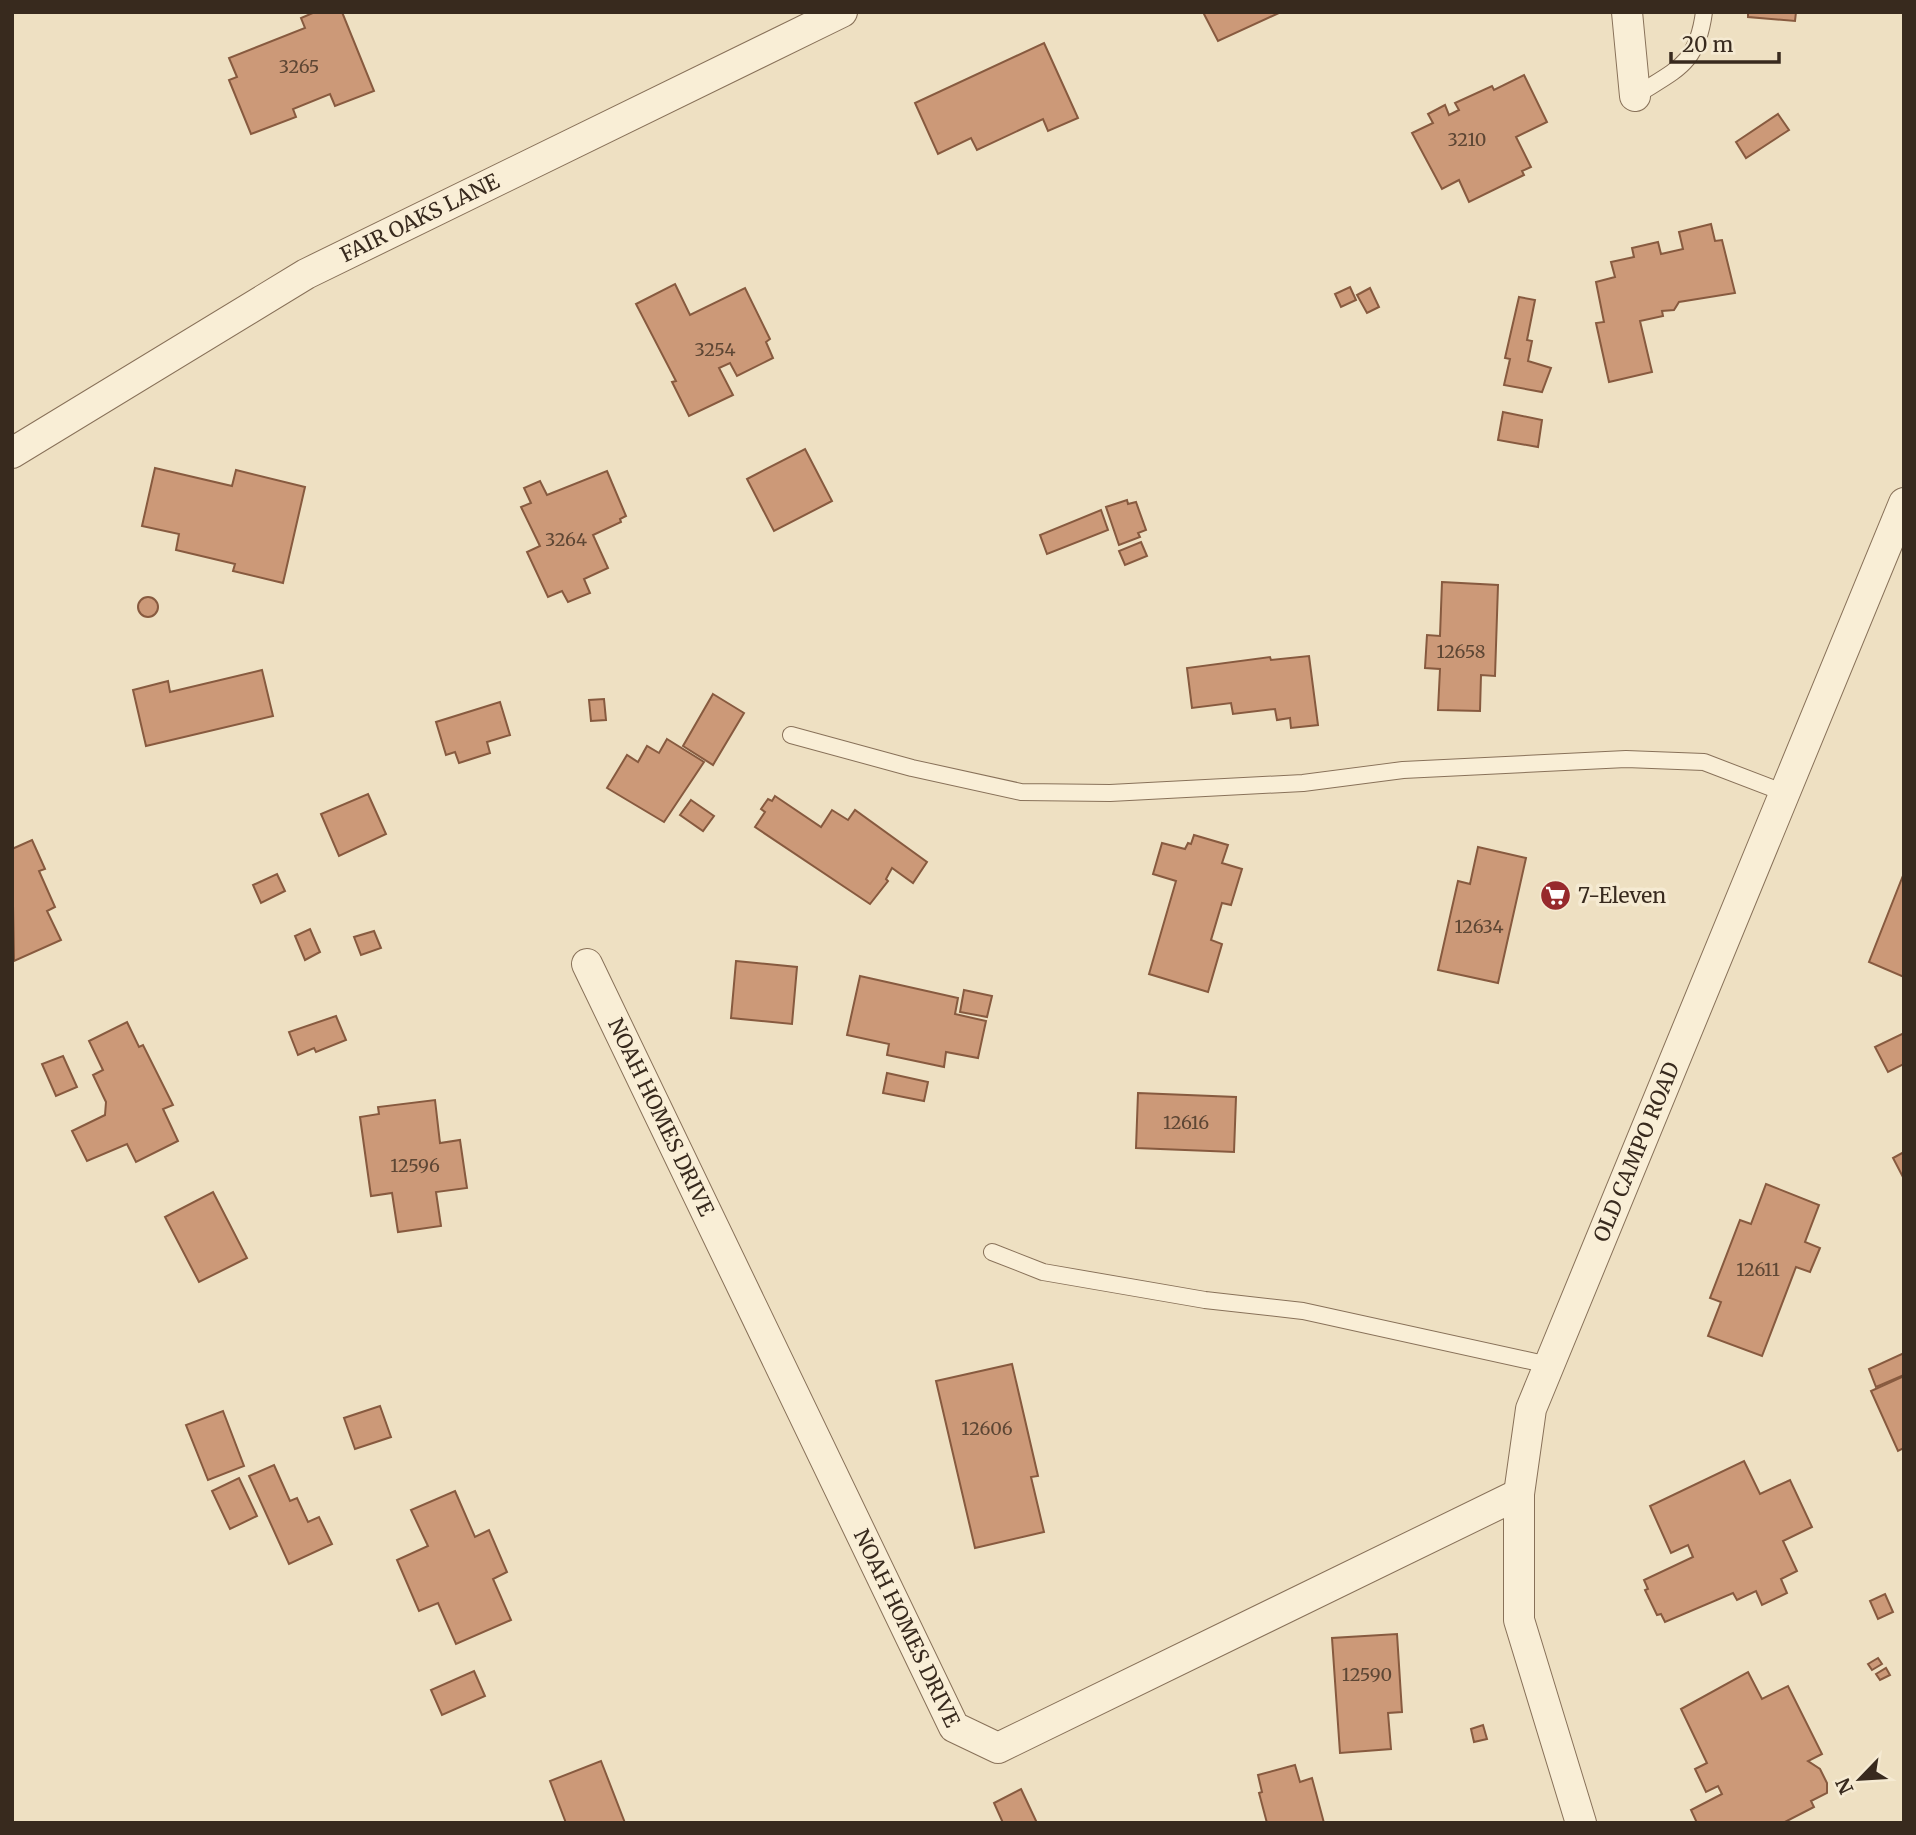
<svg xmlns="http://www.w3.org/2000/svg" width="1916" height="1835" font-family="Merriweather,serif">
	<style>
		.building { fill: #cc9978; stroke: #875a3f; stroke-width: 2 }
		.lines { fill: none; stroke-linecap: round; stroke-linejoin: round }
		.lane-casing { stroke: #887159; stroke-width: 18 }
		.street-casing { stroke: #887159; stroke-width: 32 }
		.lane { stroke: #f9eed6; stroke-width: 16 }
		.street { stroke: #f9eed6; stroke-width: 30 }
		.labels { text-anchor: middle; stroke-width: 7; stroke-linejoin: round; paint-order: stroke }
		.number-label { font-size: 18px; fill: #5d4634 }
		.street-label { font-size: 21px; fill: #382a1e; stroke: #f5ead2 }
		.poi-label { font-size: 21px; fill: #382a1e; stroke: #f5ead2; text-anchor: start }
	</style>
	<rect width="100%" height="100%" fill="#eee0c2"/>
	<g class="building">
		<polygon points="315,12 342,12 374,91 335,106 330,94 293,109 296,117 251,134 229,80 237,77 229,58 305,28 301,18"/>
		<polygon points="1207,12 1281,12 1218,41 1204,14"/>
		<polygon points="1748,12 1796,12 1795,21 1748,17"/>
		<polygon points="1044,43 1078,118 1048,131 1043,119 977,150 971,138 938,154 915,103"/>
		<polygon points="1524,75 1547,122 1516,137 1531,167 1522,171 1524,175 1469,202 1459,180 1442,189 1412,133 1433,123 1428,114 1445,105 1449,115 1459,110 1455,103 1492,86 1494,90"/>
		<polygon points="1778,114 1789,130 1746,158 1736,142"/>
		<polygon points="1711,224 1715,241 1722,240 1735,293 1679,302 1674,310 1662,311 1663,316 1640,321 1652,372 1609,382 1596,323 1604,322 1596,282 1615,277 1611,262 1634,257 1632,248 1658,242 1661,254 1683,249 1679,232"/>
		<polygon points="675,284 690,315 745,288 770,339 766,342 773,358 737,376 730,363 719,368 733,395 689,416 672,382 676,381 636,304"/>
		<polygon points="1350,287 1356,300 1341,307 1335,294"/>
		<polygon points="1370,288 1379,307 1367,313 1357,295"/>
		<polygon points="1519,297 1535,300 1527,340 1532,341 1528,361 1551,368 1542,392 1504,385 1510,359 1505,358"/>
		<polygon points="1503,412 1542,420 1538,447 1498,440"/>
		<polygon points="805,449 832,501 774,531 747,479"/>
		<polygon points="155,468 232,486 236,470 305,487 283,583 233,571 235,564 176,550 179,534 142,526"/>
		<polygon points="607,471 626,516 620,519 621,522 593,535 608,568 584,579 590,593 568,602 562,591 548,597 527,552 540,546 521,507 531,503 524,488 540,481 547,495"/>
		<polygon points="1127,500 1128,504 1136,502 1146,530 1138,533 1140,537 1119,545 1106,507"/>
		<polygon points="1101,510 1108,530 1047,554 1040,535"/>
		<polygon points="1141,542 1147,556 1125,565 1119,551"/>
		<polygon points="1442,582 1498,585 1495,676 1481,675 1480,711 1438,710 1440,669 1425,668 1427,635 1440,636"/>
		<circle cx="148" cy="607" r="10"/>
		<polygon points="1309,656 1318,725 1291,728 1290,718 1277,720 1275,709 1233,714 1231,703 1192,708 1187,668 1270,657 1271,660"/>
		<polygon points="262,670 273,716 146,746 133,690 168,681 170,692"/>
		<polygon points="713,694 744,713 713,765 683,746"/>
		<polygon points="604,699 606,720 591,721 589,700"/>
		<polygon points="500,702 510,735 487,742 490,753 459,763 455,752 446,755 436,722"/>
		<polygon points="667,739 704,762 664,822 607,788 627,755 638,762 647,746 659,753"/>
		<polygon points="368,794 386,834 339,856 321,814"/>
		<polygon points="775,796 821,827 832,810 848,820 855,810 927,862 913,883 892,868 886,879 888,881 870,904 755,827 765,812 761,809 768,799 772,801"/>
		<polygon points="691,800 714,816 703,831 680,815"/>
		<polygon points="1194,835 1228,845 1222,863 1242,869 1231,905 1222,903 1211,940 1222,944 1208,992 1149,974 1176,881 1153,874 1162,843 1185,849 1188,843 1191,844"/>
		<polygon points="32,840 45,869 39,871 55,907 47,911 61,940 14,961 12,849"/>
		<polygon points="1478,847 1526,858 1498,983 1438,970 1458,881 1470,884"/>
		<polygon points="1904,873 1904,977 1869,962"/>
		<polygon points="277,874 285,891 261,903 253,885"/>
		<polygon points="310,929 320,952 305,960 295,936"/>
		<polygon points="374,931 381,948 361,955 354,937"/>
		<polygon points="736,961 797,967 792,1024 731,1018"/>
		<polygon points="860,976 958,998 955,1014 986,1021 978,1058 946,1052 944,1067 887,1055 889,1044 847,1035"/>
		<polygon points="964,990 992,996 987,1017 960,1012"/>
		<polygon points="336,1016 346,1040 316,1052 314,1048 298,1055 289,1032"/>
		<polygon points="127,1022 139,1047 143,1045 173,1105 163,1109 178,1141 136,1162 127,1144 87,1161 72,1131 105,1115 106,1102 93,1075 103,1070 89,1041"/>
		<polygon points="1904,1033 1904,1064 1888,1072 1875,1047"/>
		<polygon points="63,1056 77,1087 56,1096 42,1064"/>
		<polygon points="887,1073 928,1082 924,1101 883,1093"/>
		<polygon points="1138,1093 1236,1097 1234,1152 1136,1148"/>
		<polygon points="435,1100 440,1143 460,1140 467,1188 436,1192 441,1226 398,1232 392,1193 371,1196 360,1117 379,1114 378,1107"/>
		<polygon points="1904,1152 1904,1179 1893,1158"/>
		<polygon points="1766,1184 1819,1205 1805,1242 1820,1248 1810,1272 1796,1267 1762,1356 1708,1336 1721,1302 1710,1298 1740,1220 1751,1224"/>
		<polygon points="213,1192 247,1258 199,1282 165,1217"/>
		<polygon points="1904,1353 1904,1375 1876,1387 1869,1369"/>
		<polygon points="1012,1364 1038,1476 1031,1477 1044,1532 975,1548 936,1381"/>
		<polygon points="1904,1376 1904,1448 1898,1451 1871,1391"/>
		<polygon points="380,1406 391,1437 355,1449 344,1418"/>
		<polygon points="223,1411 244,1466 208,1480 186,1425"/>
		<polygon points="1744,1461 1760,1494 1790,1480 1812,1527 1783,1541 1797,1571 1781,1579 1787,1593 1762,1605 1756,1591 1737,1600 1733,1593 1665,1622 1661,1614 1657,1615 1645,1590 1648,1589 1644,1580 1693,1557 1688,1545 1671,1553 1650,1506"/>
		<polygon points="274,1465 290,1501 297,1498 308,1522 319,1517 332,1544 289,1564 249,1476"/>
		<polygon points="239,1478 257,1516 230,1529 212,1491"/>
		<polygon points="455,1491 475,1537 489,1530 507,1572 493,1579 511,1620 456,1644 438,1603 419,1611 397,1560 428,1546 411,1510"/>
		<polygon points="1885,1594 1893,1612 1878,1619 1870,1601"/>
		<polygon points="1397,1634 1402,1712 1388,1713 1391,1749 1340,1753 1332,1638"/>
		<polygon points="1878,1658 1882,1664 1872,1670 1868,1664"/>
		<polygon points="1886,1668 1890,1675 1880,1680 1876,1674"/>
		<polygon points="474,1671 485,1696 442,1715 431,1690"/>
		<polygon points="1748,1672 1762,1699 1788,1686 1822,1754 1808,1761 1820,1769 1827,1783 1827,1793 1811,1801 1814,1807 1783,1823 1697,1823 1691,1810 1722,1794 1718,1786 1706,1792 1695,1769 1707,1763 1681,1709"/>
		<polygon points="1483,1725 1487,1739 1474,1742 1471,1729"/>
		<polygon points="601,1761 625,1823 566,1823 550,1781"/>
		<polygon points="1295,1765 1300,1782 1312,1778 1324,1823 1267,1823 1259,1793 1262,1792 1258,1775"/>
		<polygon points="1021,1789 1037,1823 1003,1823 994,1803"/>
	</g>
	<g class="lines">
		<defs>
			<g id="lane">
				<path d="M 1635,96 C 1677,69 1697,65 1704,12"/>
				<polyline points="791,735 912,768 1021,792 1110,793 1303,783 1403,770 1626,759 1704,762 1785,793"/>
				<polyline points="992,1252 1043,1272 1205,1300 1303,1311 1549,1365"/>
			</g>
			<g id="street">
				<polyline points="1627,12 1635,96"/>
				<path id="s1" d="M 12,453 L 306,274 L 842,12"/>
				<path id="s2" d="M 587,964 L 954,1727 L 998,1748 L 1519,1494"/>
				<path id="s3" d="M 1581,1823 L 1519,1620 L 1519,1494 L 1531,1409 L 1904,503"/>
			</g>
		</defs>
		<use href="#lane" class="lane-casing"/>
		<use href="#street" class="street-casing"/>
		<use href="#lane" class="lane"/>
		<use href="#street" class="street"/>
	</g>
	<defs>
		<symbol id="supermarket-disc" viewBox="-11 -11 22 22"><circle r="9.5" fill="#97292c" stroke="#f5ead2"/><path d="M-6-5.5h2.5l.6 2H6L4.5 2H-2.5L-4.4-4H-6ZM-1.5 3.2a1.3 1.3 0 1 0 .1 0ZM3 3.2a1.3 1.3 0 1 0 .1 0Z" fill="#fff"/></symbol>
	</defs>
	<g fill-rule="evenodd">
		<use href="#supermarket-disc" x="1538" y="878" width="35" height="35"/>
	</g>
	<g class="labels">
		<g class="number-label">
			<text x="299" y="73">3265</text>
			<text x="1467" y="146">3210</text>
			<text x="715" y="356">3254</text>
			<text x="566" y="546">3264</text>
			<text x="1461" y="658">12658</text>
			<text x="1479" y="933">12634</text>
			<text x="1186" y="1129">12616</text>
			<text x="415" y="1172">12596</text>
			<text x="1758" y="1276">12611</text>
			<text x="987" y="1435">12606</text>
			<text x="1367" y="1681">12590</text>
		</g>
		<g class="street-label">
			<text dy="7" stroke="none"><textPath href="#s1" startOffset="471">FAIR OAKS LANE</textPath></text>
			<text dy="7" stroke="none"><textPath href="#s2" startOffset="170">NOAH HOMES DRIVE</textPath></text>
			<text dy="7" stroke="none"><textPath href="#s3" startOffset="702">OLD CAMPO ROAD</textPath></text>
			<text dy="7" stroke="none"><textPath href="#s2" startOffset="737">NOAH HOMES DRIVE</textPath></text>
		</g>
		<g class="poi-label">
			<text x="1578" y="903">7-Eleven</text>
		</g>
	</g>
	<rect width="1916" height="1835" fill="none" stroke="#382a1e" stroke-width="28"/>
	<g transform="translate(1860 1779) rotate(245)" stroke="#f5ead2" stroke-width="5" paint-order="stroke">
	<path d="M0-5L12 26L0 18L-12 26Z" fill="#382a1e"/>
	<text y="-10" font-size="19" font-weight="bold" text-anchor="middle" fill="#382a1e">N</text>
	</g>
	<path d="M1671 52v10h108v-10" fill="none" stroke="#382a1e" stroke-width="3.5"/>
	<text x="1682" y="52" font-size="21" fill="#382a1e" stroke="#f5ead2" stroke-width="5" paint-order="stroke">20 m</text>
</svg>
